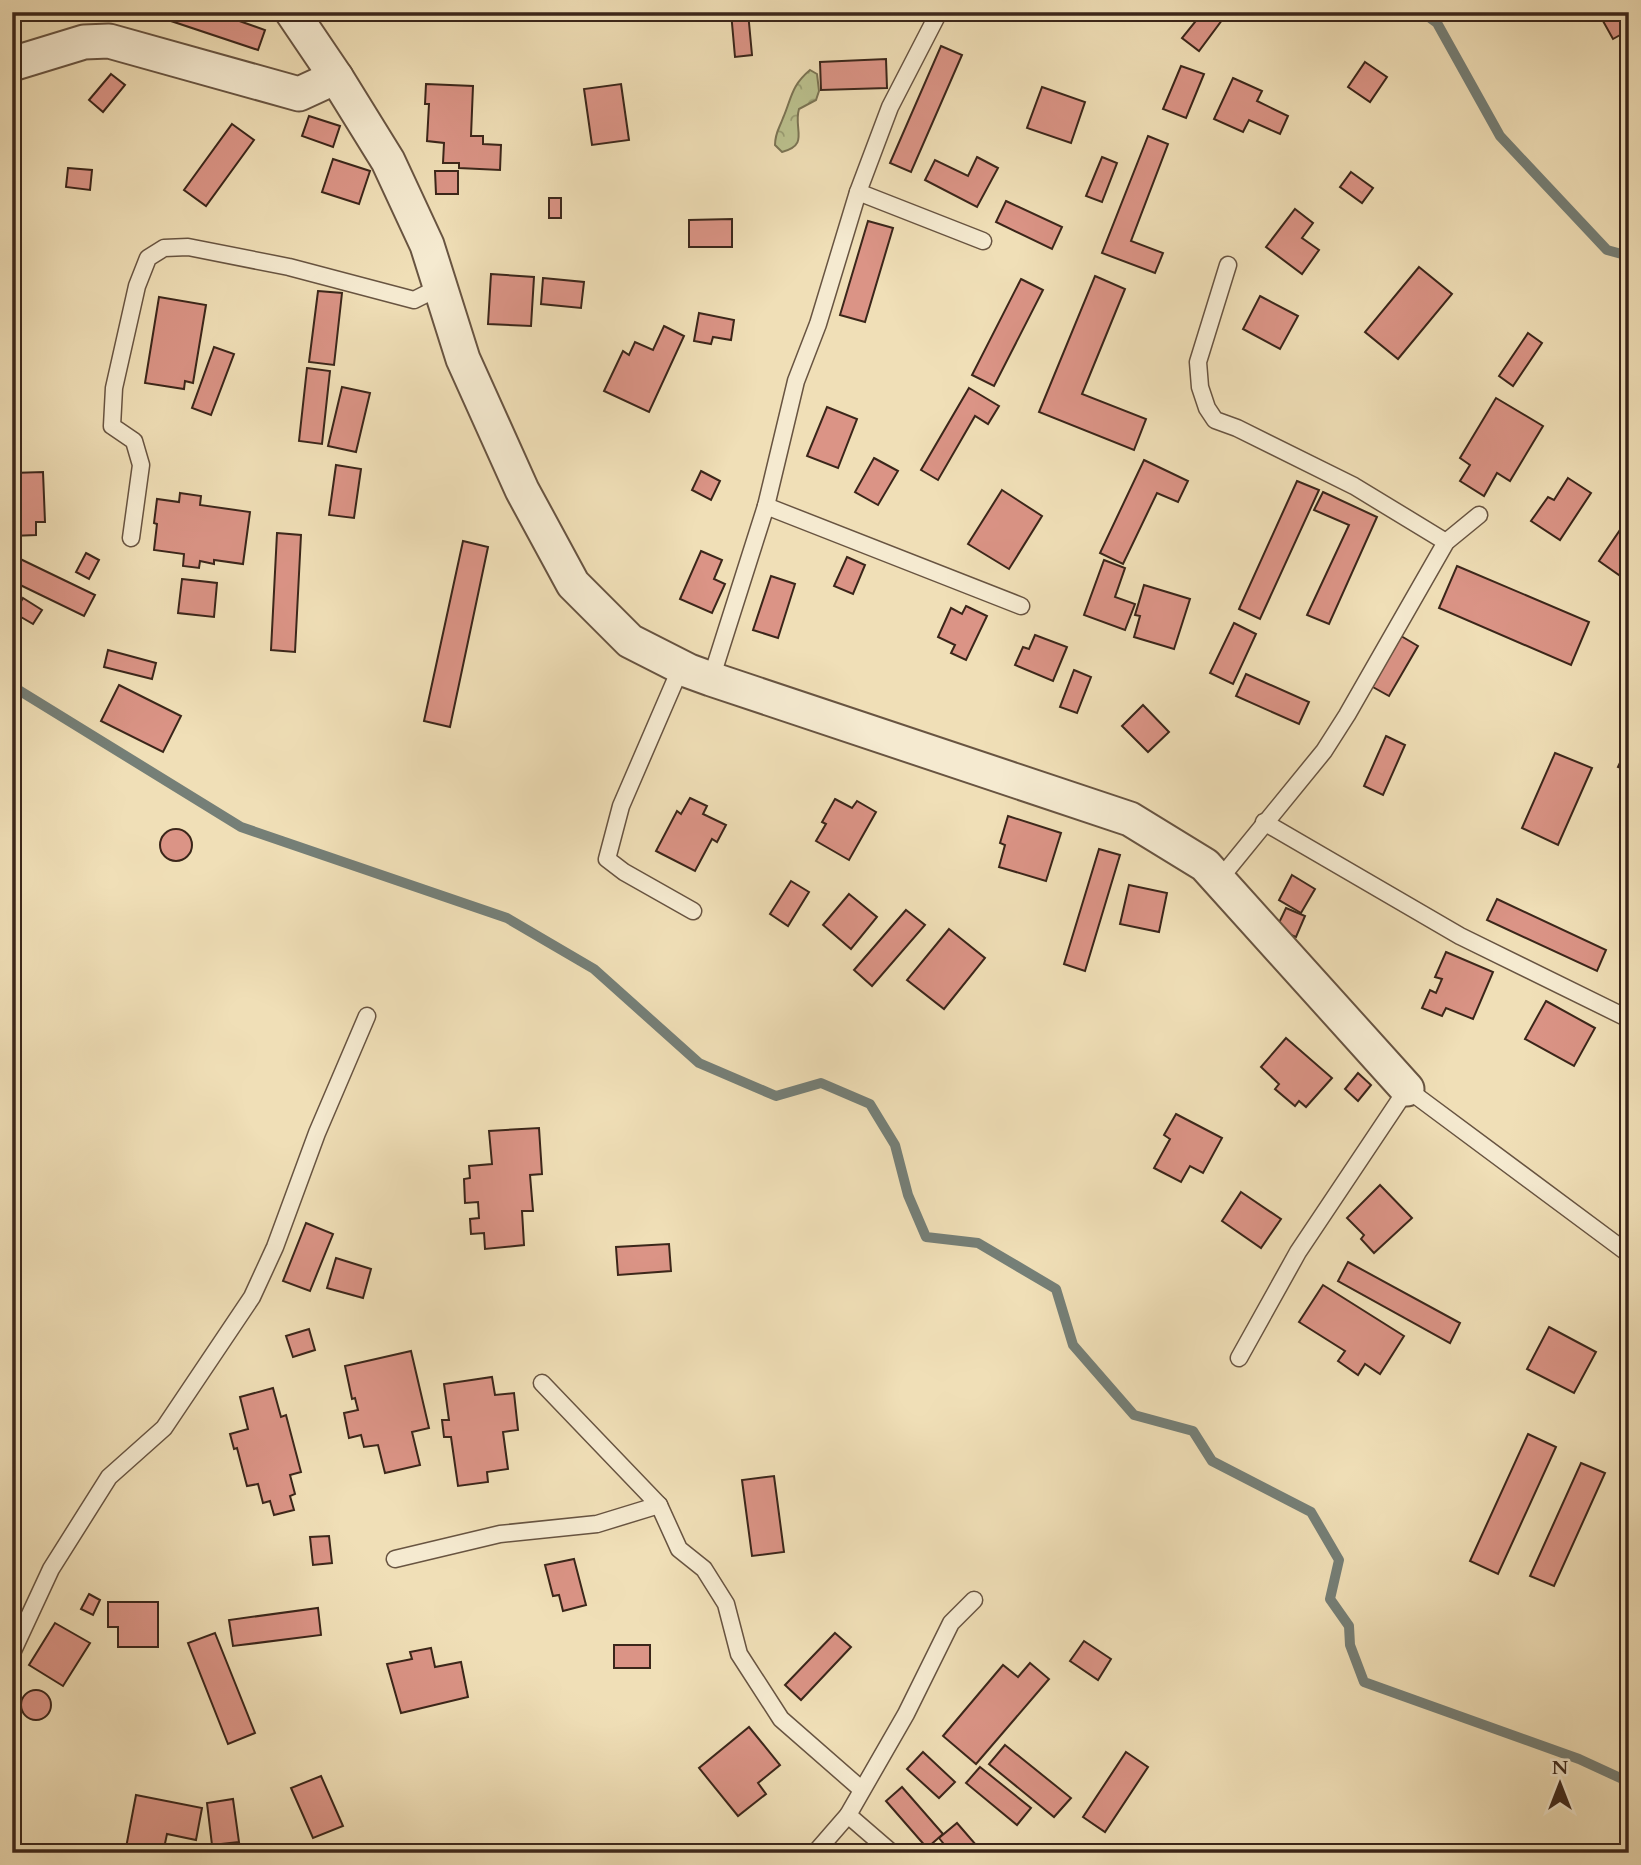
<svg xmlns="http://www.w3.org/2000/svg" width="1641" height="1865" font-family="Cardo,serif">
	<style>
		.forest { fill: url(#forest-crowns); stroke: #7b7454; stroke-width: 2 }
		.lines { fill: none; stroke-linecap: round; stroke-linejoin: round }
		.stream { stroke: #757f77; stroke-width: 10 }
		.building { fill: #db9486; stroke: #3b261a; stroke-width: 2 }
		.lane-casing { stroke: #685441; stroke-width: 19 }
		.street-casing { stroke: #685441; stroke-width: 37 }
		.lane { stroke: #f5ead0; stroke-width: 16 }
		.street { stroke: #f5ead0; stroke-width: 33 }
	</style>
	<defs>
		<pattern id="forest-crowns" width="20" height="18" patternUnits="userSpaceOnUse" patternTransform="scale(1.75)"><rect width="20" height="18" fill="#bbc18e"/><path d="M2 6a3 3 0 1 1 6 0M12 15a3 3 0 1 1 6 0" fill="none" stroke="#999d73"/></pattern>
	</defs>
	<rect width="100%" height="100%" fill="#f0dfb7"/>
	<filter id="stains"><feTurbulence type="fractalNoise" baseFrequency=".00286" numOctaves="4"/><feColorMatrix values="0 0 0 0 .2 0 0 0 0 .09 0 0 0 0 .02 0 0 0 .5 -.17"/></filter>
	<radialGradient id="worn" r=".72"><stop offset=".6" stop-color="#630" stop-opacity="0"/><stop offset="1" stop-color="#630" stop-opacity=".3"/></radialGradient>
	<path class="forest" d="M 810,70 L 817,74 L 819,91 L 816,100 L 799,109 C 793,129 810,145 782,152 L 775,145 C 775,133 779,129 783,118 C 792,97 791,86 810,70 Z"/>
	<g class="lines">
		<g class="stream">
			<polyline points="1422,12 1437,23 1500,136 1607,250 1629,256"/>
			<polyline points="12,686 241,827 507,918 594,969 699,1063 776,1096 821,1083 870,1104 895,1145 908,1195 926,1237 978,1243 1056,1289 1073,1345 1134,1415 1193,1431 1212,1461 1311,1512 1339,1560 1330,1599 1349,1626 1350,1645 1364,1682 1579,1759 1629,1782"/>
		</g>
	</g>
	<g class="building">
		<polygon points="167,12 214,12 265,30 258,50 165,19"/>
		<polygon points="731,12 748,12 752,55 735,57"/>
		<polygon points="1203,12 1228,12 1199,51 1182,38"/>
		<polygon points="1598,12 1629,12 1629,30 1613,39"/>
		<polygon points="941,46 962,55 911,172 890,163"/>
		<polygon points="886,59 887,88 821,90 820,62"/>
		<polygon points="1365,62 1387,77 1370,102 1348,87"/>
		<polygon points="1181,66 1204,74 1186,118 1163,109"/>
		<polygon points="111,74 125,85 103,112 89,100"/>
		<polygon points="1233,78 1262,91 1257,101 1288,116 1280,134 1249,120 1243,132 1214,119"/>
		<polygon points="426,84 473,86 471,136 483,136 483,144 501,145 500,170 459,168 459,163 443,163 444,143 427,141 429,104 425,104"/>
		<polygon points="621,84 629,140 592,145 584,89"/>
		<polygon points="1042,87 1085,102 1071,143 1027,128"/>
		<polygon points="309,116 340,126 333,147 302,136"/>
		<polygon points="232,124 254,140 206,206 184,190"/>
		<polygon points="1148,136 1168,144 1131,241 1163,253 1155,273 1102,253"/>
		<polygon points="977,157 998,168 977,207 925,180 935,160 968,176"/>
		<polygon points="1102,157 1117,163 1102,202 1086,196"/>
		<polygon points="333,159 370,171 359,204 322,192"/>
		<polygon points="68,168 92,170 90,190 66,187"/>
		<polygon points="435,171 458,171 458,194 436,194"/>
		<polygon points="1351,172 1373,188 1362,203 1340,187"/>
		<rect x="549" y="198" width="12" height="20"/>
		<polygon points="1006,201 1062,227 1052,249 996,222"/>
		<polygon points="1295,209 1313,223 1302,238 1319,250 1302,274 1266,247"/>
		<polygon points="732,219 732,247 689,247 689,220"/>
		<polygon points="868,221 893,228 865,322 840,315"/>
		<polygon points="1419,267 1452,294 1398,359 1365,332"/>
		<polygon points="491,274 534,277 531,326 488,324"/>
		<polygon points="1095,276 1125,289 1082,394 1146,419 1134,450 1039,412"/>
		<polygon points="543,278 584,282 581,308 541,304"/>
		<polygon points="1021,279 1043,290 994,386 972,375"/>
		<polygon points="318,291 342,293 334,365 309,362"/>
		<polygon points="1260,296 1298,316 1280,349 1243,329"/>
		<polygon points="159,297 206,305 193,383 185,381 184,389 145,383"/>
		<polygon points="699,313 734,320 731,340 713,337 711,344 694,341"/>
		<polygon points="664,326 684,336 649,412 604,391 623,351 629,355 635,342 653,350"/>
		<polygon points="1528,333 1542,343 1513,386 1499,376"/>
		<polygon points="214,347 234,354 211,415 192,408"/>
		<polygon points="307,368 330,371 322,444 299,441"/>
		<polygon points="342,387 370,393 356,452 328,446"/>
		<polygon points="969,388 999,406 988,424 975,416 938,480 921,470"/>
		<polygon points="1496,398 1543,426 1510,481 1497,473 1484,496 1460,481 1470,465 1460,458"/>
		<polygon points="827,407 857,419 838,468 807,456"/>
		<polygon points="874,458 898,471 878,505 855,492"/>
		<polygon points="1144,460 1188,481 1178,502 1157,493 1123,564 1100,553"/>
		<polygon points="336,465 361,469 354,518 329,515"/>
		<polygon points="701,471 720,481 711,500 692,490"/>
		<polygon points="43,472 45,522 36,522 36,535 12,536 12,473"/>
		<polygon points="1568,478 1591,493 1560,540 1531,521 1548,497 1554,500"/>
		<polygon points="1297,481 1319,490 1260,619 1239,609"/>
		<polygon points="1002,490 1042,516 1009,569 968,544"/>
		<polygon points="1323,492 1377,517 1329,624 1307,615 1349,525 1314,510"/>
		<polygon points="180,493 201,496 200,505 250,512 243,564 214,560 214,564 200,561 199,568 183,566 184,554 154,550 157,524 154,523 157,499 179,502"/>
		<polygon points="1622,527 1629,532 1629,561 1619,575 1599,561"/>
		<polygon points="277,533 301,535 295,652 271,650"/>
		<polygon points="463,541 488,547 450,727 424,721"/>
		<polygon points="701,551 722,560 714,579 725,584 712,613 680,599"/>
		<polygon points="86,553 99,560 89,579 76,572"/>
		<polygon points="12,555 95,595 84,616 12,581"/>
		<polygon points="847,557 865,565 853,594 834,586"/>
		<polygon points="1104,560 1125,568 1115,597 1135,604 1125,630 1084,615"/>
		<polygon points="1457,566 1589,622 1571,665 1439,608"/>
		<polygon points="771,576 795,584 778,638 753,630"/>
		<polygon points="182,579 217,583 214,617 178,613"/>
		<polygon points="1144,585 1190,599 1174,649 1134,637 1140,616 1135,615"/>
		<polygon points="23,598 42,610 33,624 14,613"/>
		<polygon points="966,606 987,616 966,660 951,653 955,645 938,637 951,608 962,614"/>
		<polygon points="1234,623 1256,634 1233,684 1210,673"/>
		<polygon points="1035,635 1067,647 1053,681 1015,665 1023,647 1029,649"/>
		<polygon points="1401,636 1418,646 1389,696 1371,686"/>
		<polygon points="108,650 156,663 152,679 104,667"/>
		<polygon points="1074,670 1091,677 1077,713 1060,707"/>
		<polygon points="1246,674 1309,702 1299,724 1236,696"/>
		<polygon points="119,685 181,716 163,752 101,721"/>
		<polygon points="1143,705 1169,732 1148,752 1122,726"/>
		<polygon points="1386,736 1405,745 1383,795 1364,786"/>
		<polygon points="1629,743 1629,771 1618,767"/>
		<polygon points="1555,753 1592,768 1558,845 1522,828"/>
		<polygon points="690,798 707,806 703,814 726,825 717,842 712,839 695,871 656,851 677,811 681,814"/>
		<polygon points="835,799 852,808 857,801 876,812 849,860 816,841 826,824 822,822"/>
		<polygon points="1008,816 1061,833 1046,881 999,867 1005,845 1000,843"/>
		<circle cx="176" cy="845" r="16"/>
		<polygon points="1099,849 1120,855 1085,971 1064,964"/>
		<polygon points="1292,875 1315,889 1301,913 1279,900"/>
		<polygon points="791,881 809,892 788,926 770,914"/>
		<polygon points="1129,885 1167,893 1159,932 1120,924"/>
		<polygon points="849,894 877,917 851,949 823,925"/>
		<polygon points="1497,899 1606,950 1597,971 1487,920"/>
		<polygon points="1286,908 1305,916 1296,937 1276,929"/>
		<polygon points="906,910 925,925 872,986 854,970"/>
		<polygon points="949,929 985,958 944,1009 907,980"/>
		<polygon points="1446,952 1493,972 1473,1019 1446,1008 1442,1016 1422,1008 1430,990 1436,993 1442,979 1435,977"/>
		<polygon points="1546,1001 1595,1028 1574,1066 1525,1039"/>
		<polygon points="1286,1038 1332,1078 1306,1107 1299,1101 1295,1106 1275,1089 1279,1084 1261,1067"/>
		<polygon points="1358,1073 1371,1085 1358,1101 1345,1089"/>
		<polygon points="1176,1114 1222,1138 1203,1173 1190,1166 1181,1182 1154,1168 1170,1139 1164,1135"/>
		<polygon points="539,1128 542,1174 530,1175 533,1211 522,1211 524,1245 485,1249 484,1233 471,1234 470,1219 479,1218 478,1202 465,1203 464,1179 470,1178 469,1166 492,1164 489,1131"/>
		<polygon points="1380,1185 1412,1218 1374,1253 1361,1239 1364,1235 1347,1218"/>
		<polygon points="1241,1192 1281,1219 1261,1248 1222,1221"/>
		<polygon points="306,1223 333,1234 310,1291 283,1281"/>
		<polygon points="669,1244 671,1271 618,1275 616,1247"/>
		<polygon points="336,1258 371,1269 363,1298 327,1288"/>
		<polygon points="1348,1262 1460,1323 1450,1343 1338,1281"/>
		<polygon points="1323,1285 1404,1336 1380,1374 1365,1364 1358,1375 1338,1361 1345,1351 1299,1322"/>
		<polygon points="1549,1327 1596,1352 1574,1393 1527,1369"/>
		<polygon points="309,1329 315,1350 293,1357 286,1336"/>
		<polygon points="411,1351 429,1428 412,1432 420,1465 385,1473 378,1445 364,1447 361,1435 349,1438 344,1413 358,1410 355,1398 352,1399 345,1366"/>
		<polygon points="492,1377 495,1395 514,1393 518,1430 503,1432 508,1469 487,1472 488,1482 458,1486 451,1437 444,1437 442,1420 449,1420 444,1384"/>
		<polygon points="273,1388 281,1417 286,1415 301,1472 290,1475 295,1494 290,1496 294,1510 274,1515 270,1501 263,1503 258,1484 247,1486 237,1448 234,1449 230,1434 248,1429 240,1397"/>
		<polygon points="1528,1434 1556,1447 1498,1574 1470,1561"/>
		<polygon points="1581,1463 1605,1473 1554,1586 1530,1576"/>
		<polygon points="774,1476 784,1552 752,1556 742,1480"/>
		<polygon points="329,1536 332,1563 313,1565 310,1537"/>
		<polygon points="574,1559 586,1605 563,1611 559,1595 553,1596 545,1565"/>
		<polygon points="89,1594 100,1600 93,1615 81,1609"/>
		<polygon points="108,1602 158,1602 158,1647 118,1647 118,1627 108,1627"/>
		<polygon points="318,1608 321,1635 233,1646 229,1620"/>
		<polygon points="55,1623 90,1643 63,1686 29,1665"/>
		<polygon points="215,1633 255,1733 228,1744 188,1643"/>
		<polygon points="835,1633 851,1647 801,1700 785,1685"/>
		<polygon points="1084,1641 1111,1659 1098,1680 1070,1661"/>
		<rect x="614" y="1645" width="36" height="23"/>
		<polygon points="431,1648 435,1667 461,1662 468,1697 401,1713 387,1664 412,1659 410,1652"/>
		<polygon points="1030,1663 1049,1679 976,1764 943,1736 1003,1665 1018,1677"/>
		<circle cx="36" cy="1705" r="15"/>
		<polygon points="749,1727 780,1765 758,1783 766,1794 738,1816 699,1768"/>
		<polygon points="1005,1745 1071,1798 1054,1817 989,1764"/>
		<polygon points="923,1752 955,1782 939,1798 907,1769"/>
		<polygon points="1126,1752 1148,1767 1105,1832 1083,1817"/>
		<polygon points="980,1767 1031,1808 1017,1825 966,1783"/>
		<polygon points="321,1776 343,1826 313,1838 291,1788"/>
		<polygon points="902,1787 943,1834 927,1848 886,1801"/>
		<polygon points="136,1795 202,1808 196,1840 167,1834 163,1853 125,1853"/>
		<polygon points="233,1799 239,1842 212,1845 207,1803"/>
		<polygon points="957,1823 983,1853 951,1853 939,1838"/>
		<polygon points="583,1845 584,1853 563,1853 562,1846"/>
		<polygon points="1217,1846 1232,1853 1214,1853"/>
	</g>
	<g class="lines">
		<defs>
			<g id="lane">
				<polyline points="858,192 983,241"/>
				<polyline points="1228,265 1198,362 1200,387 1207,408 1215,420 1237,428 1354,486 1446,542"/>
				<polyline points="766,506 1021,606"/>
				<polyline points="131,538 141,465 134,441 112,426 114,388 137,286 148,258 164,248 188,247 289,267 414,300 442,286"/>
				<polyline points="681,667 621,806 607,859 624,872 693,911"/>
				<polyline points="711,679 766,506 796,381 818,324 858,192 890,107 939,12"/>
				<polyline points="1264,822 1460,936 1629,1019"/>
				<polyline points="1218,881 1324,751 1347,715 1446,542 1479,515"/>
				<polyline points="1239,1358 1298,1252 1407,1089 1629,1254"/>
				<polyline points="542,1383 659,1505 679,1549 704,1569 726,1604 739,1654 781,1719 861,1789"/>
				<polyline points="395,1559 500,1534 597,1524 659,1505"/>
				<polyline points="12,1653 51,1569 109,1477 164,1428 252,1297 275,1247 317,1133 367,1016"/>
				<polyline points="848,1815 892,1853"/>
				<polyline points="815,1853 848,1815 906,1714 951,1623 974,1600"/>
			</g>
			<g id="street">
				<polyline points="292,12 336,77 388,161 427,245 463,359 522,490 573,584 630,641 689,671 711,679 1130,819 1205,865 1407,1089"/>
				<polyline points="12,64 84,42 109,41 299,94 336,77"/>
			</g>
		</defs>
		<use href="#lane" class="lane-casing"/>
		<use href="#street" class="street-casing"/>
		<use href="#lane" class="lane"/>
		<use href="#street" class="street"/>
	</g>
	<rect width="1641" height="1865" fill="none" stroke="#f0dfb7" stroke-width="42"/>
	<rect x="14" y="14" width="1613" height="1837" fill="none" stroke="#3b261a" stroke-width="3.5"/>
	<rect x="21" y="21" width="1599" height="1823" fill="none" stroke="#3b261a" stroke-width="2"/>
	<g transform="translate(1560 1784)" stroke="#f5ead0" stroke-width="5" paint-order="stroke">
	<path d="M0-5L12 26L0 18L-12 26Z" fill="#3b261a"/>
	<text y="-10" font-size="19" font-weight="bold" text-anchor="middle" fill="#3b261a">N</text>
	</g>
	<rect width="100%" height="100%" filter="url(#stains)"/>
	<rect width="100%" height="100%" fill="url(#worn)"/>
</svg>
